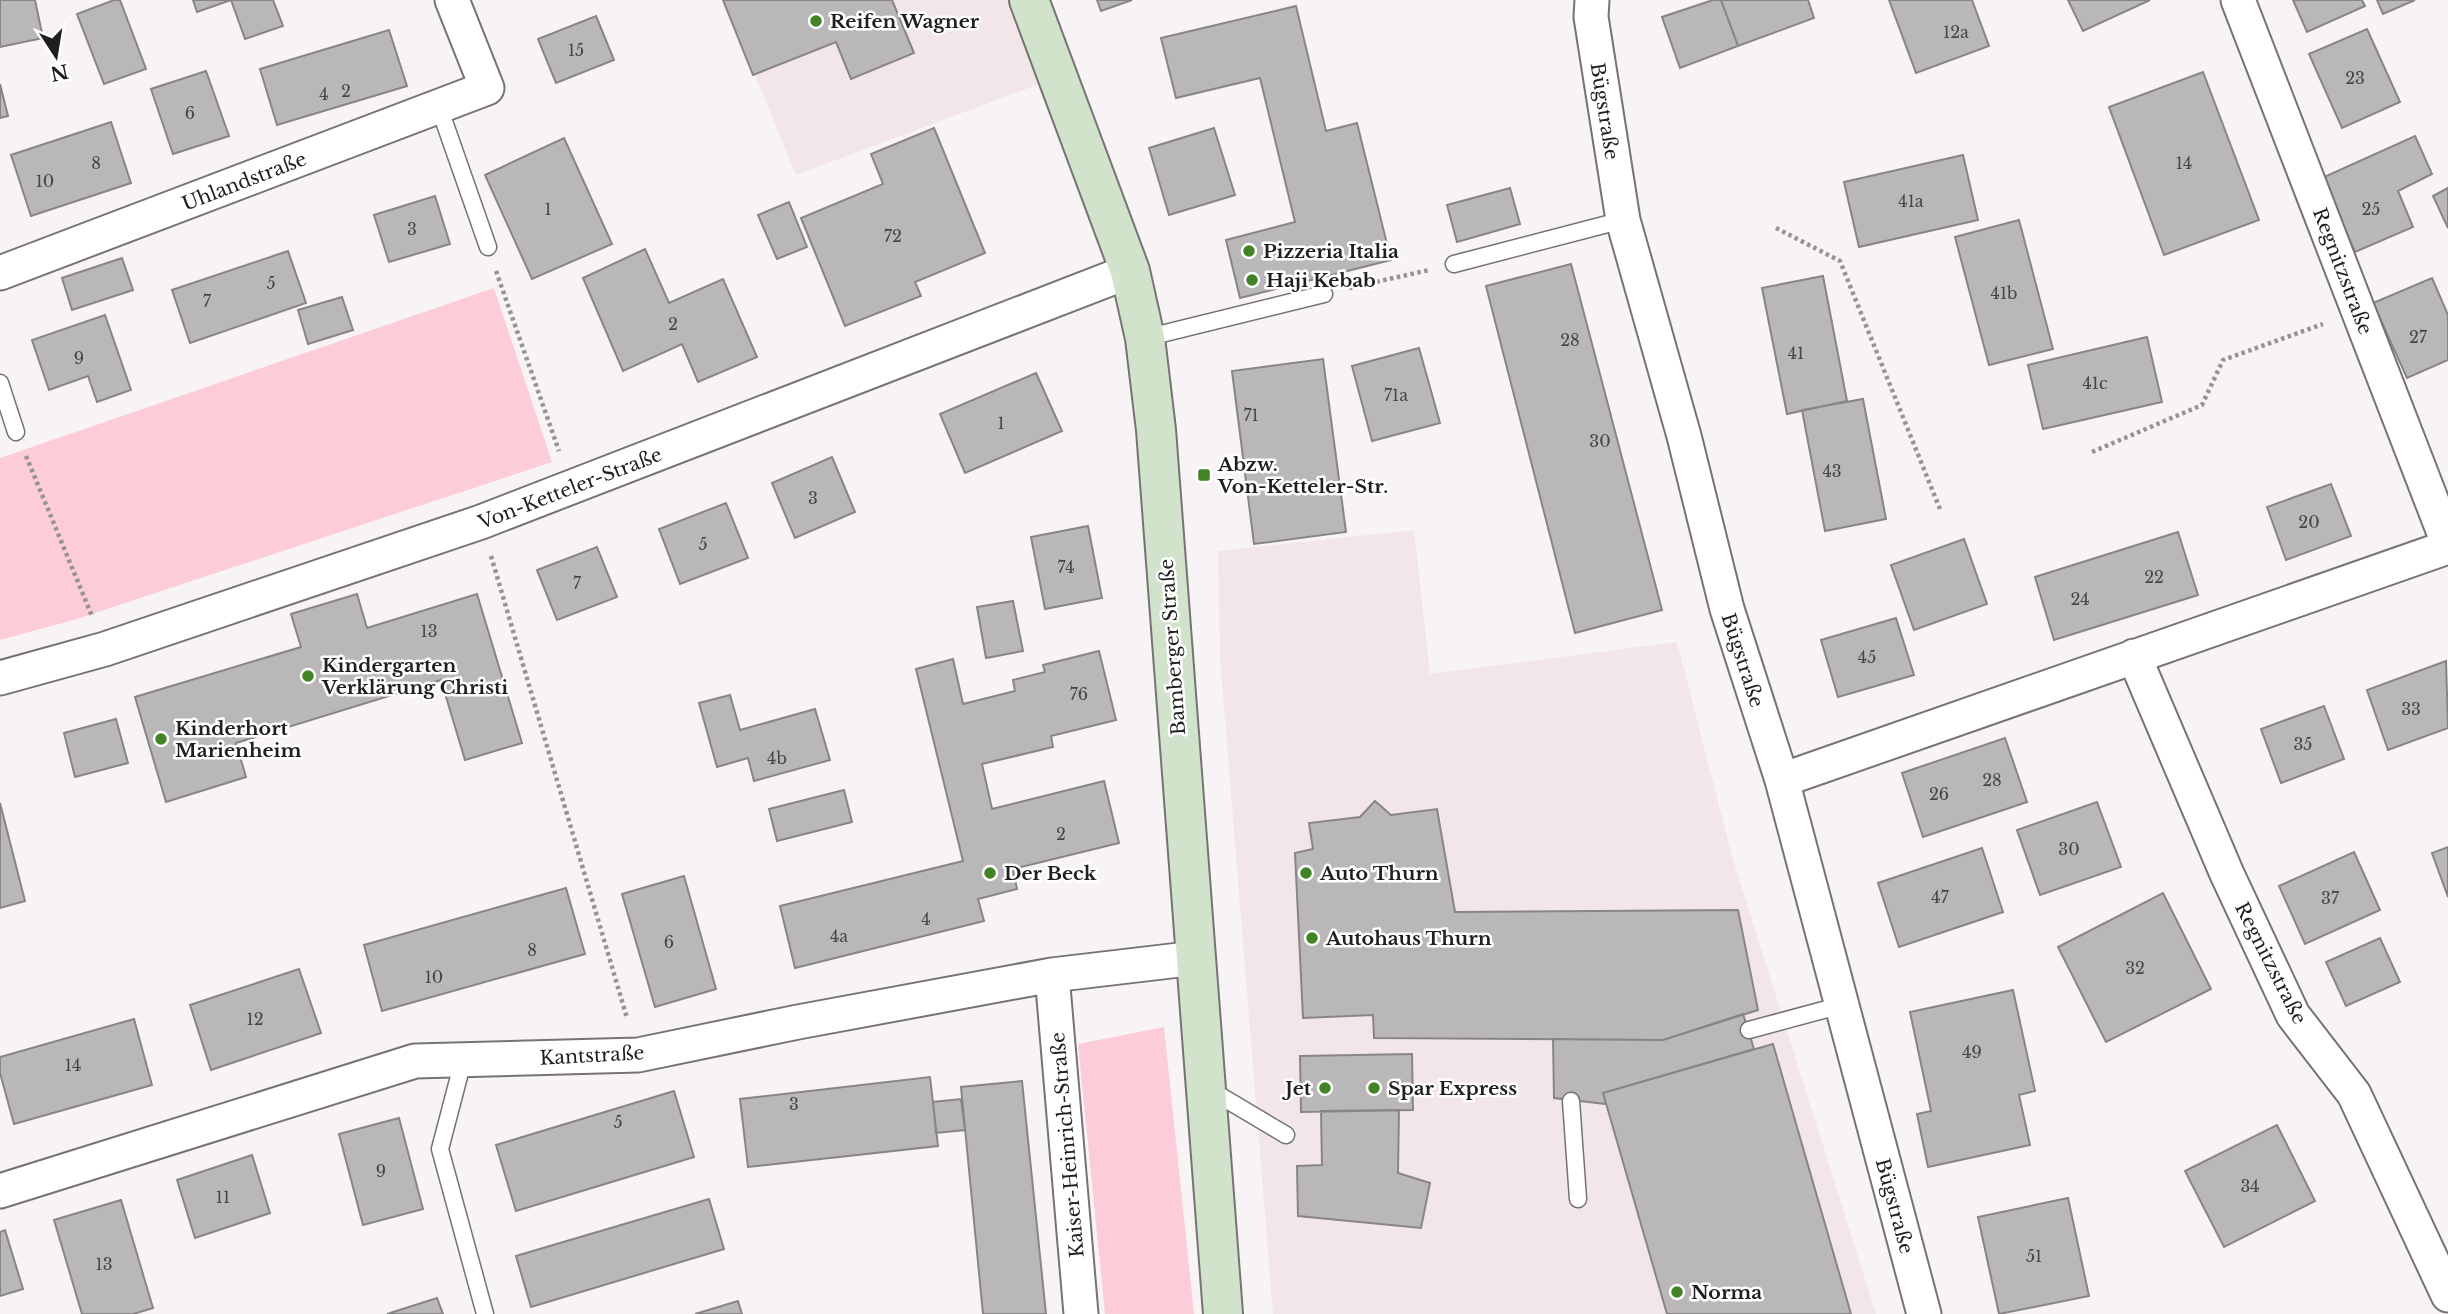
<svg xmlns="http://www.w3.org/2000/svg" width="2448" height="1314" viewBox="0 0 2448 1314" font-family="'Libre Baskerville',serif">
<rect width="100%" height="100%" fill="#f8f4f5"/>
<path fill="#f3e6e9" d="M724,0h305l29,77 -262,98z
M1414,530l16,144 247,-32 55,214 144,458h-603l-53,-656 -2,-107z"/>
<path fill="#fcccd9" d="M494,288l58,174 -475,157 -77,21v-182z
M1164,1027l30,287h-89l-27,-270z"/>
<path fill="#bab7b8" stroke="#888585" stroke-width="2" d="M0,0h35l8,38 -43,9z
M114,0h6l26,69 -42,15 -27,-70z
M193,0h80l10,26 -38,13 -14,-39 -34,12z
M723,0h169l22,53 -63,26 -15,-37 -83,33z
M1097,0h35l-31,11z
M1713,0h8l17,46 -58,22 -18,-51z
M1721,0h87l6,18 -76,28z
M1889,0h83l17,46 -73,27z
M2068,0h82l-67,31z
M2293,0h69l3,6 -58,26z
M2377,0h38l-32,14z
M1296,6l30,125 31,-8 34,137 -151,38 -14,-58 69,-18 -35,-144 -84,20 -15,-60z
M596,16l18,44 -58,23 -18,-44z
M2367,29l33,73 -58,26 -33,-74z
M389,30l18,56 -130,39 -17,-56z
M206,71l23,65 -56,18 -22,-65z
M2203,72l56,148 -95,35 -55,-148z
M0,84l8,32 -8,2z
M111,122l20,61 -100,33 -20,-61z
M934,128l51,125 -70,29 6,14 -76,30 -44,-108 82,-34 -12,-30z
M1214,128l21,67 -66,20 -20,-67z
M2415,136l17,38 -34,17 15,36 -58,25 -33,-74z
M564,138l48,106 -80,35 -47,-104z
M1963,155l15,65 -119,27 -15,-65z
M1510,188l10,36 -63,18 -10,-37z
M2448,188v40l-15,-32z
M435,196l15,48 -61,18 -15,-47z
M789,202l18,45 -30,12 -19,-44z
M2019,220l34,129 -64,16 -34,-128z
M645,249l24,54 54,-24 34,78 -59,25 -16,-38 -59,27 -40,-93z
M288,251l18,52 -116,40 -18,-53z
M122,258l11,32 -61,20 -10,-32z
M1571,264l91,346 -87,23 -89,-347z
M1823,276l24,125 -60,13 -25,-126z
M2432,278l16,37v45l-41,18 -34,-75z
M342,297l11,33 -45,14 -10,-34z
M105,315l26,75 -34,12 -9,-26 -39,14 -17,-50z
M2147,337l15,65 -119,27 -15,-64z
M1419,348l21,75 -68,18 -20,-75z
M1323,359l23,173 -92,12 -22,-173z
M1036,373l26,58 -97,42 -25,-59z
M1863,399l23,120 -61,12 -23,-121z
M832,457l23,55 -60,26 -23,-55z
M2331,484l20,52 -65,24 -19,-53z
M726,503l22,55 -68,26 -21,-55z
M1088,526l14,72 -57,11 -14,-72z
M2178,532l20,63 -144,45 -19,-63z
M1964,539l23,65 -73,26 -23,-65z
M597,547l20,50 -60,23 -20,-50z
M357,594l10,34 110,-34 45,149 -57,17 -24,-80 -205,63 10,34 -80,25 -31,-105 166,-50 -10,-33z
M1013,601l10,50 -37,7 -9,-51z
M1896,618l18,57 -76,22 -17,-57z
M1099,651l17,69 -65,16 2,11 -71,17 10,45 112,-28 15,62 -106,26 4,20 -39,10 6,22 -189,47 -15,-62 183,-45 -47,-192 37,-10 10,45 52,-13 -2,-11 32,-8 -2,-7z
M2446,661l2,67 -60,22 -21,-60z
M730,695l10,35 75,-21 15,51 -76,21 -6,-23 -31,9 -18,-64z
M2324,706l20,53 -63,24 -20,-54z
M116,719l12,44 -53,14 -11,-44z
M2005,738l22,64 -104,35 -21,-64z
M844,790l8,32 -75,19 -8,-32z
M1375,801l16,14 46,-6 18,103 283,-2 20,100 -95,30 -289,-2 -1,-23 -70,3 -8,-165 18,-4 -4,-26 51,-6z
M2097,802l24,65 -81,28 -23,-65z
M0,803l25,98 -25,7z
M2448,847v50l-16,-44z
M1982,848l21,64 -104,35 -21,-64z
M2354,852l26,58 -75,34 -26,-58z
M684,876l32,113 -61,18 -33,-113z
M566,888l19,66 -203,57 -18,-66z
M2163,893l48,96 -105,53 -48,-95z
M2380,938l20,44 -54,24 -20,-44z
M299,969l22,64 -110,37 -21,-65z
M2013,990l22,101 -16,4 11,50 -102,22 -11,-53 14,-3 -21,-99z
M1743,1014l11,35 -151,44 3,11 -52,-6 -1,-59 110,1z
M134,1019l18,66 -138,39 -14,-51v-16z
M1773,1044l78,270h-184l-64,-221z
M1412,1054l1,56 -112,2 -1,-56z
M930,1077l8,69 -190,21 -8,-68z
M1022,1081l24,233h-63l-22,-227z
M674,1091l20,66 -178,54 -20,-66z
M961,1099l4,31 -29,3 -3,-31z
M1399,1110l-1,63 32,10 -9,45 -123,-12 -1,-50 25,-1 -1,-54z
M399,1118l24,91 -60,16 -24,-91z
M2277,1125l38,76 -91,46 -39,-76z
M252,1155l18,58 -75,25 -18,-58z
M2068,1198l21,98 -90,18 -21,-97z
M709,1199l15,50 -193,58 -15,-51z
M121,1200l32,108 -20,6h-51l-28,-94z
M5,1230l18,59 -23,7v-64z
M437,1298l6,16h-56z
M738,1301l4,13h-47z"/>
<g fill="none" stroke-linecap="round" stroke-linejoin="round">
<g stroke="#767374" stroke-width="19">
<path id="service" d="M439,107l49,140
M1454,264l169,-44
M1145,338l179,-44
M0,383l16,49
M1749,1030l93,-25
M463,1061l-23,88 45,165
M1207,1088l79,47
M1571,1101l7,98"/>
</g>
<g stroke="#767374" stroke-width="37">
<path id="minor" d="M1592,0l-1,17 32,203 61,216 43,173 55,171 142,534
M2238,0l210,543
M0,273l487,-185 -35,-88
M2134,656l93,218 66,141 61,79 94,201
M0,678l105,-29 376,-127 649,-251
M1782,780l666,-233
M1052,975l29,339
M0,1191l415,-130 223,-6 160,-33 254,-47 144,-17"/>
</g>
<g stroke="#767374" stroke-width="42">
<path id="secondary" d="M1029,0l101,271 15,67 11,92 67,884"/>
</g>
<path stroke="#959393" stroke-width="4.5" stroke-dasharray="3.5 3.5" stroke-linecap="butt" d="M1776,228l64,33 100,248
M496,271l63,180
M1349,288l80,-18
M2092,452l110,-47 21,-45 100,-36
M26,456l66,160
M491,556l136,462"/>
<use href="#service" stroke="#fff" stroke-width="16"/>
<use href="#minor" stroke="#fff" stroke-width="33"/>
<use href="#secondary" stroke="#d2e3cc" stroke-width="38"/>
</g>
<g fill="#418325" stroke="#fff" stroke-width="2.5">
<circle cx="816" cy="21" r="7"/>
<circle cx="1249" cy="251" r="7"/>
<circle cx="1252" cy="280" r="7"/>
<rect x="1197" y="468" width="14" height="14" rx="3.5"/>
<circle cx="308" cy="676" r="7"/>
<circle cx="161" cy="739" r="7"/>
<circle cx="990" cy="873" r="7"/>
<circle cx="1306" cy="873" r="7"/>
<circle cx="1312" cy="938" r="7"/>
<circle cx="1325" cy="1088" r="7"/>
<circle cx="1374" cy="1088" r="7"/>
<circle cx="1677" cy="1292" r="7"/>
</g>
<g text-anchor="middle" stroke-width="5" stroke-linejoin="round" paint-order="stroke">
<g font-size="16" fill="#464545">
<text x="1956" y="38">12a</text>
<text x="576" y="56">15</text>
<text x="2355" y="84">23</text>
<text x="346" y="97">2</text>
<text x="324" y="100">4</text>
<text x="190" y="119">6</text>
<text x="96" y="169">8</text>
<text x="2184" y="169">14</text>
<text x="45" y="187">10</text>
<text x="1911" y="207">41a</text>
<text x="548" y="215">1</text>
<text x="2371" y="215">25</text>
<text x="412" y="235">3</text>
<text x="893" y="242">72</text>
<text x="271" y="289">5</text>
<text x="2004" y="299">41b</text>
<text x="207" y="307">7</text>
<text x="673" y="330">2</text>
<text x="2418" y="343">27</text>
<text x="1570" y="346">28</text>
<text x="1796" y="359">41</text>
<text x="79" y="364">9</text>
<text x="2095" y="389">41c</text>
<text x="1396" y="401">71a</text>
<text x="1251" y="421">71</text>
<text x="1001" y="429">1</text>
<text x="1600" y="447">30</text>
<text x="1832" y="477">43</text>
<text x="813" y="504">3</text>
<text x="2309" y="528">20</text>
<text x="703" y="550">5</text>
<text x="1066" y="573">74</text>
<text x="2154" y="583">22</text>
<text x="577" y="589">7</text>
<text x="2080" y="605">24</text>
<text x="429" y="637">13</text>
<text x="1867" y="663">45</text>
<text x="1079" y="700">76</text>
<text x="2411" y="715">33</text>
<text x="2303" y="750">35</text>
<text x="777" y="764">4b</text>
<text x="1992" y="786">28</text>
<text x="1939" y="800">26</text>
<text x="1061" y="840">2</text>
<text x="2069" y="855">30</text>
<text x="1940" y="903">47</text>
<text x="2330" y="904">37</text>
<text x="926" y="925">4</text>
<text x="839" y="942">4a</text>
<text x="669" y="948">6</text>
<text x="532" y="956">8</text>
<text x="2135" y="974">32</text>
<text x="434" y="983">10</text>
<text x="255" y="1025">12</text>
<text x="1972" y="1058">49</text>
<text x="73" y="1071">14</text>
<text x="794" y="1110">3</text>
<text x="618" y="1128">5</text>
<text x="381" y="1177">9</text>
<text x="2250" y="1192">34</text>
<text x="223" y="1203">11</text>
<text x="2034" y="1262">51</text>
<text x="104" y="1270">13</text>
</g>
<g font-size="19" font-weight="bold" fill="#201f1f" stroke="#fff" text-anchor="start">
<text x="830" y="28">Reifen Wagner</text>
<text x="1263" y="258">Pizzeria Italia</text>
<text x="1266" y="287">Haji Kebab</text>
<text x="1218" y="471">Abzw.<tspan x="1218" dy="22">Von-Ketteler-Str.</tspan></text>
<text x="322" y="672">Kindergarten<tspan x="322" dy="22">Verklärung Christi</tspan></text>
<text x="175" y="735">Kinderhort<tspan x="175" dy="22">Marienheim</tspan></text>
<text x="1004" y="880">Der Beck</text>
<text x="1320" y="880">Auto Thurn</text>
<text x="1326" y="945">Autohaus Thurn</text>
<text x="1311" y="1095" text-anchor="end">Jet</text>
<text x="1388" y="1095">Spar Express</text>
<text x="1691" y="1299">Norma</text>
</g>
<g font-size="19" fill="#201f1f" stroke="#fff">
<text transform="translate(1605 111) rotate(81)" y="7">Bügstraße</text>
<text transform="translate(244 181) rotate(-21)" y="7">Uhlandstraße</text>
<text transform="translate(2343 271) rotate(69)" y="7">Regnitzstraße</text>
<text transform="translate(570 488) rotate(-21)" y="7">Von-Ketteler-Straße</text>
<text transform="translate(1172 647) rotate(-94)" y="7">Bamberger Straße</text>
<text transform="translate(1743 660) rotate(72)" y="7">Bügstraße</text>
<text transform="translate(2271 963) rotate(63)" y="7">Regnitzstraße</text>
<text transform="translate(592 1055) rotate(-3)" y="7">Kantstraße</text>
<text transform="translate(1067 1145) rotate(-95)" y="7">Kaiser-Heinrich-Straße</text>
<text transform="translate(1895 1206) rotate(75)" y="7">Bügstraße</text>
</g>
</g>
<g transform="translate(56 56) rotate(168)" stroke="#ffffff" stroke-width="5" paint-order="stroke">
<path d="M0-5L12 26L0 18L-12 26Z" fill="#201f1f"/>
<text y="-10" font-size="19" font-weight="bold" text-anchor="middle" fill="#201f1f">N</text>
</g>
</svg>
